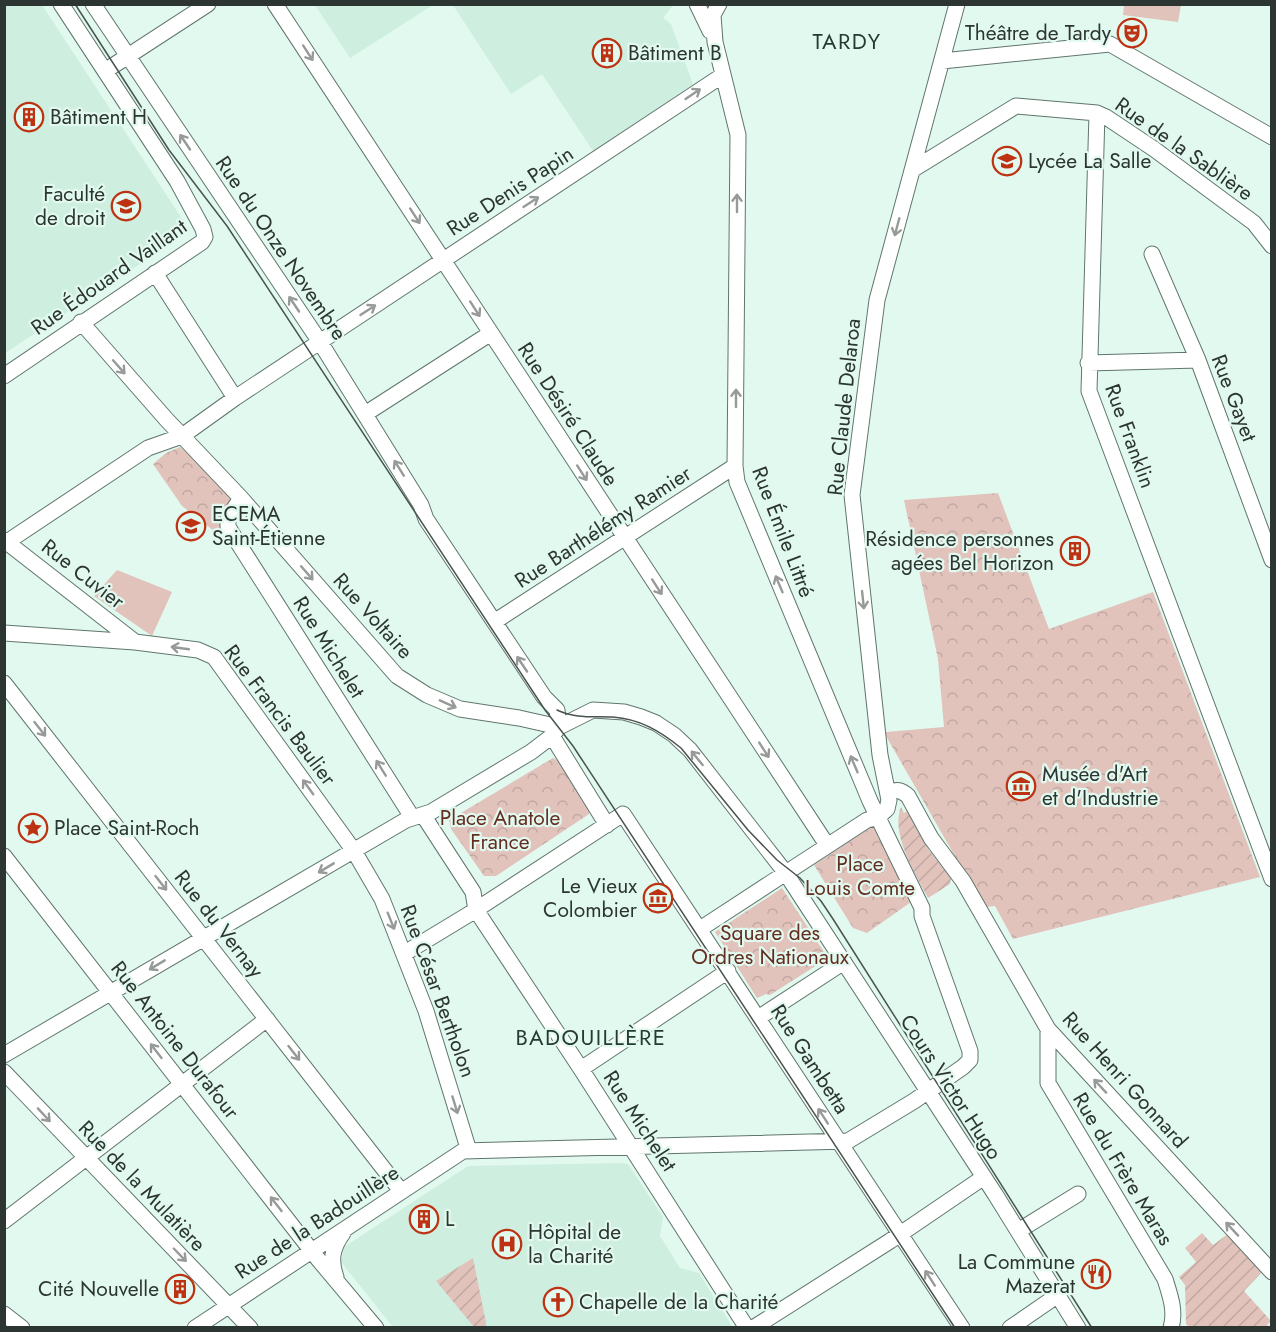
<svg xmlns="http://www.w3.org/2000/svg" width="1276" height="1332" viewBox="0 0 1276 1332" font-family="Jost,sans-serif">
<defs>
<pattern id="park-crowns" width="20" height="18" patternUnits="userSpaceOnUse" patternTransform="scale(1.5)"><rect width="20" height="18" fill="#e1c3bc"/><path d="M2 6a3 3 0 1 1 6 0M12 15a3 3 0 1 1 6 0" fill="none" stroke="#c1a8a2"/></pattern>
<pattern id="garden-furrows" width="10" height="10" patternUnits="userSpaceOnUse" patternTransform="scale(1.5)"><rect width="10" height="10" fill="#e1c3bc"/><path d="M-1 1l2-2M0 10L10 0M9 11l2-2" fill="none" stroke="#c1a8a2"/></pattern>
</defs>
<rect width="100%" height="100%" fill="#e1f9ee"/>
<path fill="#ceeedf" d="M5,4l37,1 148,226 -185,122z
M315,5h118l-83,53z
M453,5h220l-10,13 8,6 22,60 -100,67 -51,-77 -31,20z
M620,1163l8,1 35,53 -3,19 20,32 19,5 34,55 -340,-1 -52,-65 3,-15 124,-81z"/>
<path fill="#e1c3bc" d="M1124,5h57l-3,17 -55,-7z
M117,570l55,22 -20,44 -58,-40z"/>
<path fill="url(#park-crowns)" d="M180,447l26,22 26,32 -9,26 -9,4 -32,-25 -29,-42 13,-11z
M998,493l51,136 104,-37 107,285 -247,62 -18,-33 -9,1 -3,-2 -97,-169v-4l58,-5 -6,-68 -34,-159z
M553,758l7,3 30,50 -1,3 -93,62h-12l-33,-47 -2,-9z
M871,827h2l38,75 -44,31 -14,-5 -39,-63z
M782,888l46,70 -58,37 -4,-1 -9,4 -42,-66z"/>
<path fill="url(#garden-furrows)" d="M901,807l3,6 5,-3 19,39 23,29 -1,6 -22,14c-12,-23 -38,-64 -27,-91z
M1202,1233l11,12 15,-11 35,37 -19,20 27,30 -4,4 2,2h-80l-3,-3 -1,-39 -6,-8 17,-15 -11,-14z
M473,1258l13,65v4h-12l-38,-46z"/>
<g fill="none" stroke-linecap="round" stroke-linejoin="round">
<g stroke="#60766c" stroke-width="17">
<path id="minor" d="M93,4l227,338 101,163 5,14 118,178 13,13 2,17
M275,4l552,841
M697,4l13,27
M942,61l168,-17 162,93
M105,71l103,-67
M1097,113l-8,278 183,488
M912,170l104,-64 81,7 9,4 48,32 100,74 18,23
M1152,254l46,106 74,200
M155,273l80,125
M81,322l85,97 75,79 156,178 30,19 33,14 59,9 40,9
M1088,363l110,-3
M4,376l198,-134 3,-5 -2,-8 -26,-48 -116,-177
M365,414l126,-81
M241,498l-13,20v9l184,290
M4,540l131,102
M7,542l141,-94 34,-12 53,-38 488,-323
M494,622l241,-156
M4,633l131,9 63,8 16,7 140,194 28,48 44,112 43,140
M4,683l397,508
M552,736l55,89
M888,793c9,-4 13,-3 20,3l23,42 32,43 85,148 224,243
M423,815l50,77 3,18 105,159 166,259
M877,818l10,-9 2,-9 -9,-45 -28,-260 25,-195 80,-296
M4,856l314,403 58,69
M700,929l167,-109 10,-2
M405,953l66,-40 152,-99 339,514
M758,1018l86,-56
M1048,1029v54l117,196c5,16 11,32 6,49
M4,1055l402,-235 25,-8 100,-60 21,-16 7,-9 34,-17 31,2 17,5 15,6 18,12 16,15 95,122 210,322 83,134
M581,1069l147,-98
M4,1072l246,256
M4,1221l263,-202
M1018,1231l60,-37
M336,1277c-6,-17 -4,-29 7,-44
M4,1314l18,14
M195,1328l268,-177 385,-10 66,-40 49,-34 7,-7v-9l-48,-135v-8l-52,-107 -133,-319 -2,-16 3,-331 -23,-93 -2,-27 6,-11
M753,1328l137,-87 94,-64
M1010,1328l48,-33"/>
</g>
<use href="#minor" stroke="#fff" stroke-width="15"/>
<path stroke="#49544f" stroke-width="1.5" d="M75,4l94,146 58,76 318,484 28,36 382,582
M557,710c19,9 36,6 56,7 27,2 47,14 68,31l67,82 29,30 23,18 21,23 12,18 259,409"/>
</g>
<defs><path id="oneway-shaft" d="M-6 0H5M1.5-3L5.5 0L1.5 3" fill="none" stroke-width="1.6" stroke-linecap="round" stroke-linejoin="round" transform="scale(1.5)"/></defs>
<g stroke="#969a98">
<use href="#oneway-shaft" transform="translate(308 53) rotate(57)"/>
<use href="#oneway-shaft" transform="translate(693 94) rotate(-34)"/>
<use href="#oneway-shaft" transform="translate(185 142) rotate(-124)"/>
<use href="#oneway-shaft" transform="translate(531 202) rotate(-33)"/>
<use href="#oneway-shaft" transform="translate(737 203) rotate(-90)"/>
<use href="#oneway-shaft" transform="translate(415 216) rotate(57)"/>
<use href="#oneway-shaft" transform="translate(897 227) rotate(105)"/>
<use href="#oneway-shaft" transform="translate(294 304) rotate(-124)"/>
<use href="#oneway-shaft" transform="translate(475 309) rotate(57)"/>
<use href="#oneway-shaft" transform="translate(368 310) rotate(-33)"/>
<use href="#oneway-shaft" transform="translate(119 367) rotate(49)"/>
<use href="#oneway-shaft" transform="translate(736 398) rotate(-90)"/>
<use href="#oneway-shaft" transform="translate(399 468) rotate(-122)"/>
<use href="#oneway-shaft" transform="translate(582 473) rotate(57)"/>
<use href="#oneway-shaft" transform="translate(307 573) rotate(49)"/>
<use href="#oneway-shaft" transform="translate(779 584) rotate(-113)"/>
<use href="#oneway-shaft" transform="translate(657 587) rotate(57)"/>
<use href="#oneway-shaft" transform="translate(863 600) rotate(84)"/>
<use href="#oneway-shaft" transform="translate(180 648) rotate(-172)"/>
<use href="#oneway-shaft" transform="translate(522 664) rotate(-124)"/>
<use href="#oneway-shaft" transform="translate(448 704) rotate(24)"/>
<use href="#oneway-shaft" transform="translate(40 729) rotate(52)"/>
<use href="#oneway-shaft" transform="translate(764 750) rotate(57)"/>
<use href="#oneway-shaft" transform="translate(697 758) rotate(-129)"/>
<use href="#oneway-shaft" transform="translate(854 764) rotate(-113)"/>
<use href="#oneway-shaft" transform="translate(381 768) rotate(-122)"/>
<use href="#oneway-shaft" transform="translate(308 787) rotate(-126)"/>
<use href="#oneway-shaft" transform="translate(326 868) rotate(149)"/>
<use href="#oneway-shaft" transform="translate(161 883) rotate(52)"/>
<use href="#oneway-shaft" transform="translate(391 921) rotate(68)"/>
<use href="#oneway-shaft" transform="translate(157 965) rotate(149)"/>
<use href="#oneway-shaft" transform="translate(156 1051) rotate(-128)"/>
<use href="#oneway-shaft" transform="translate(294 1053) rotate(52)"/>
<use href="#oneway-shaft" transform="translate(1100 1086) rotate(-133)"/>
<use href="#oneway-shaft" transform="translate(455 1105) rotate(73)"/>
<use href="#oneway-shaft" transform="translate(44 1115) rotate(47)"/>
<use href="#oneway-shaft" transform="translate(823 1116) rotate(-123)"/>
<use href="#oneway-shaft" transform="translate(276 1204) rotate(-128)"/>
<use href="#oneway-shaft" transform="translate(1232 1229) rotate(-133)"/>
<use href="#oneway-shaft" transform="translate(180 1255) rotate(46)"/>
<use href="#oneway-shaft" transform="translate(930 1278) rotate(-123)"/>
</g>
<defs>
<g id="theatre-ring" transform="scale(1.5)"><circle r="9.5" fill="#e1f9ee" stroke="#bd3212" stroke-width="1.5"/><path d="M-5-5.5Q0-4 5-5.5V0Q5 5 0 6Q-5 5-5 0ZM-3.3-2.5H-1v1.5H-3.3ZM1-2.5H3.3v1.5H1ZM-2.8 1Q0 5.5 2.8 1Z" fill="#bd3212"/></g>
<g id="building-ring" transform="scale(1.5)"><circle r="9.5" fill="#e1f9ee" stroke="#bd3212" stroke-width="1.5"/><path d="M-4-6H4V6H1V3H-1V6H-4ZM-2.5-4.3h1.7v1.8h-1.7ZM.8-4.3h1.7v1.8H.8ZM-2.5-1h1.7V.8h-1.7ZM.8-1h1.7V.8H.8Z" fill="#bd3212"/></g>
<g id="university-ring" transform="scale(1.5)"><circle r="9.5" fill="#e1f9ee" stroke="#bd3212" stroke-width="1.5"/><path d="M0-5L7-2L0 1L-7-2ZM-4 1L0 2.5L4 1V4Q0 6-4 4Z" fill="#bd3212"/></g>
<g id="museum-ring" transform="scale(1.5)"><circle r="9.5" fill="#e1f9ee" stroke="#bd3212" stroke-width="1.5"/><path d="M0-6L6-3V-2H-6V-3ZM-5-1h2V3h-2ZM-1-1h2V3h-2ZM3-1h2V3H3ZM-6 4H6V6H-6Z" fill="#bd3212"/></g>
<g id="sight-ring" transform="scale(1.5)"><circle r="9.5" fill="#e1f9ee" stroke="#bd3212" stroke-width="1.5"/><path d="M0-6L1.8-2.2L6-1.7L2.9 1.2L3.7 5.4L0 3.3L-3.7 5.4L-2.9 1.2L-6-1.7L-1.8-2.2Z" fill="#bd3212"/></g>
<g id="hospital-ring" transform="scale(1.5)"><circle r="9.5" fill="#e1f9ee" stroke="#bd3212" stroke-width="1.5"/><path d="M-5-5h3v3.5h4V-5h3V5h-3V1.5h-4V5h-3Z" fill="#bd3212"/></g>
<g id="restaurant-ring" transform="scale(1.5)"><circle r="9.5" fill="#e1f9ee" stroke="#bd3212" stroke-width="1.5"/><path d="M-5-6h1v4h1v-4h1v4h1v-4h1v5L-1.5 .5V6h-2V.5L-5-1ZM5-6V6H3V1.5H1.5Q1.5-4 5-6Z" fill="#bd3212"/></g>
<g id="church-ring" transform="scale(1.5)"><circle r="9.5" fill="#e1f9ee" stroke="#bd3212" stroke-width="1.5"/><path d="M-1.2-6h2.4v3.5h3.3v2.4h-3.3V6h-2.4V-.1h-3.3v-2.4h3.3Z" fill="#bd3212"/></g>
</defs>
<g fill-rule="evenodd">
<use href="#theatre-ring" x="1132" y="33"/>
<use href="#building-ring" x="607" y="53"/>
<use href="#building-ring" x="29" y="117"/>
<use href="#university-ring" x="1007" y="161"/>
<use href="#university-ring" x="126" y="206"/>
<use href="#university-ring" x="191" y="526"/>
<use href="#building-ring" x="1075" y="551"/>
<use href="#museum-ring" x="1021" y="786"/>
<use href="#sight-ring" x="33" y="828"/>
<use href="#museum-ring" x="658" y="898"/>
<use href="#building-ring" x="424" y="1219"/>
<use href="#hospital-ring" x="507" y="1244"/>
<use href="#restaurant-ring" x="1096" y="1274"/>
<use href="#building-ring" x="180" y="1289"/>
<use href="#church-ring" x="558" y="1302"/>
</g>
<g text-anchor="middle" stroke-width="4.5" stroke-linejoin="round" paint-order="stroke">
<g font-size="21" fill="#2c3531" stroke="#e1f9ee" text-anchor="start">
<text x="1111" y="40" text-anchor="end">Théâtre de Tardy</text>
<text x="628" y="60">Bâtiment B</text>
<text x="50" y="124">Bâtiment H</text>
<text x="1028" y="168">Lycée La Salle</text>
<text x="105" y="201" text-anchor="end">Faculté<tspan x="105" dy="24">de droit</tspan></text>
<text x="212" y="521">ECEMA<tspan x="212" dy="24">Saint-Étienne</tspan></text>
<text x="1054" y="546" text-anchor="end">Résidence personnes<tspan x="1054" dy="24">agées Bel Horizon</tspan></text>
<text x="1042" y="781">Musée d'Art<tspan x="1042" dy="24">et d'Industrie</tspan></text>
<text x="54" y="835">Place Saint-Roch</text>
<text x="637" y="893" text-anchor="end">Le Vieux<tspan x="637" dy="24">Colombier</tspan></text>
<text x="445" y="1226">L</text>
<text x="528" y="1239">Hôpital de<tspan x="528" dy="24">la Charité</tspan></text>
<text x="1075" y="1269" text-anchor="end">La Commune<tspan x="1075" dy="24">Mazerat</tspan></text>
<text x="159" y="1296" text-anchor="end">Cité Nouvelle</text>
<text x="579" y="1309">Chapelle de la Charité</text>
</g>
<g font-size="21" fill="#2c3531" stroke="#e1f9ee">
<text transform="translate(1184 149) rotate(35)" y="7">Rue de la Sablière</text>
<text transform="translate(510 191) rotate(-33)" y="7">Rue Denis Papin</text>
<text transform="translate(281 248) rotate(56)" y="7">Rue du Onze Novembre</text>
<text transform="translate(109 277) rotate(-35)" y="7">Rue Édouard Vaillant</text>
<text transform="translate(1234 398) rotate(69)" y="7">Rue Gayet</text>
<text transform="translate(844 407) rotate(-84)" y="7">Rue Claude Delaroa</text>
<text transform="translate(568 414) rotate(57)" y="7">Rue Désiré Claude</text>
<text transform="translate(1130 436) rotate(70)" y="7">Rue Franklin</text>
<text transform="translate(603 527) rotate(-33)" y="7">Rue Barthélémy Ramier</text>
<text transform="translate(783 532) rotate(69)" y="7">Rue Émile Littré</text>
<text transform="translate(83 574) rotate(38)" y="7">Rue Cuvier</text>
<text transform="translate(373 616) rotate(48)" y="7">Rue Voltaire</text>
<text transform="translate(329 647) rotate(58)" y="7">Rue Michelet</text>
<text transform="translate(280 715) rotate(53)" y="7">Rue Francis Baulier</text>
<text transform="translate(219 924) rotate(52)" y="7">Rue du Vernay</text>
<text transform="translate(438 991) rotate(70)" y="7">Rue César Bertholon</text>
<text transform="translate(175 1040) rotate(52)" y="7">Rue Antoine Durafour</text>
<text transform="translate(810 1059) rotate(57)" y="7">Rue Gambetta</text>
<text transform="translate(1125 1080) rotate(48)" y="7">Rue Henri Gonnard</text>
<text transform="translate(951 1087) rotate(57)" y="7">Cours Victor Hugo</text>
<text transform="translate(640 1121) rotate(57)" y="7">Rue Michelet</text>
<text transform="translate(1123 1169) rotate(59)" y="7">Rue du Frère Maras</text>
<text transform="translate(142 1186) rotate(46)" y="7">Rue de la Mulatière</text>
<text transform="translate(317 1222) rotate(-33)" y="7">Rue de la Badouillère</text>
</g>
<g font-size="21" fill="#652d21" stroke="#e1f9ee">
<text x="500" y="825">Place Anatole<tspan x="500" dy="24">France</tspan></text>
<text x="860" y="871">Place<tspan x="860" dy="24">Louis Comte</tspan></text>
<text x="770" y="940">Square des<tspan x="770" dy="24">Ordres Nationaux</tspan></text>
</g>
<g font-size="22" letter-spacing="1.5" fill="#263a31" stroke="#e1f9ee">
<text x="847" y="49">TARDY</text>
<text x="591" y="1045">BADOUILLÈRE</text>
</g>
</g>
<rect width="1276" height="1332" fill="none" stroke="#2c3531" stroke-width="12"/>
</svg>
